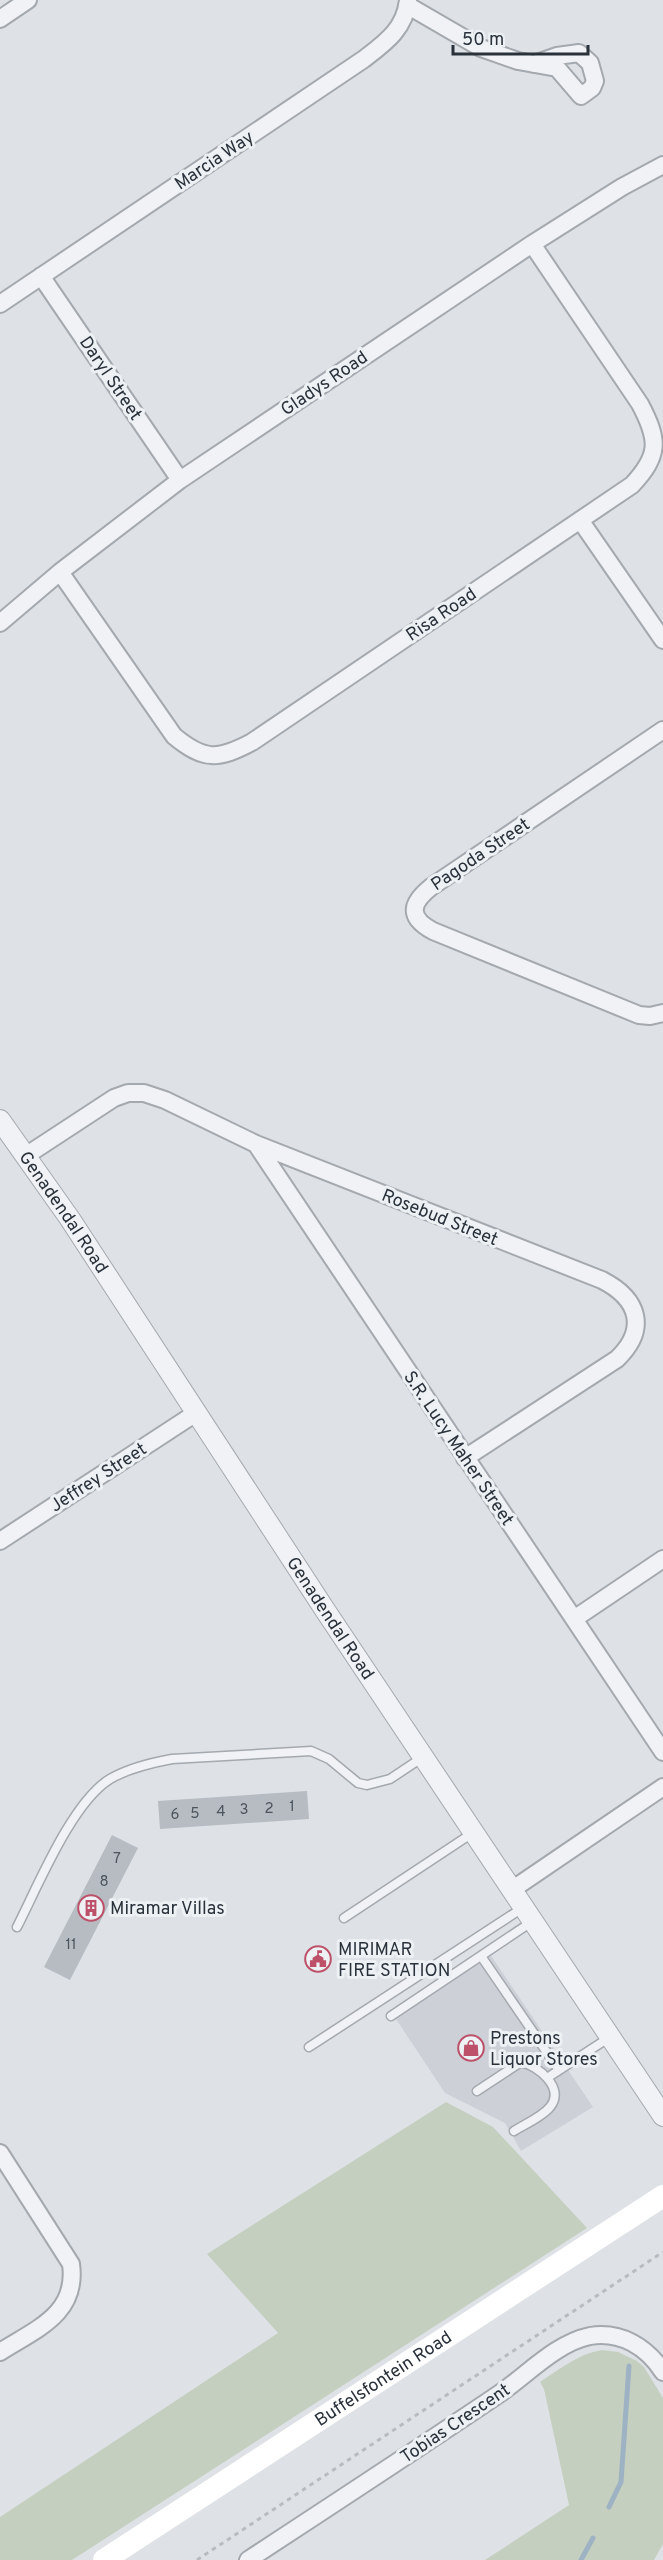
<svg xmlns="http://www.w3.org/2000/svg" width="663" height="2560" viewBox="0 0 663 2560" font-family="Overpass,sans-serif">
<rect width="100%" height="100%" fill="#dee2e6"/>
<path fill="#cdd1d7" d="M490,1954l103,153 -72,44 -16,-28 -60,-30 -51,-77z"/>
<path fill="#c5cfc0" d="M446,2102l47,25 94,101 -515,332h-72v-43l278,-184 -71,-79z
M602,2350l16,2 19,9 7,6 19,31v146l-9,16h-169l84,-55 -25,-116 -4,-7c20,-13 38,-28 62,-32z"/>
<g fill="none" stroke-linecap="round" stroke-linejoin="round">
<path stroke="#9db2c2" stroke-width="5" d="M609,2507l12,-25 8,-116
M581,2560l12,-22"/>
</g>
<path fill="#b6bcc2" d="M307,1791l2,28 -149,10 -2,-28z
M112,1835l26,13 -68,132 -26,-13z"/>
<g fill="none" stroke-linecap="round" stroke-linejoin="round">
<g stroke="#a4a9af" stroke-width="11">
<path id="service" d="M344,1918l130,-86
M17,1927c21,-41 55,-125 93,-148 19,-11 40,-16 62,-20l139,-8 18,8 29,24 9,2 23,-6 33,-22
M481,1956l78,114
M391,2016l142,-95
M309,2047l215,-140
M547,2078l63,-41
M477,2091l44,-29c16,3 45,26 29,45 -8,10 -25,17 -36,24"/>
</g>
<g stroke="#a4a9af" stroke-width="20">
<path id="minor" d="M407,5l74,43 37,13 39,7 24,28 11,-8 3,-7 -5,-18 -11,-10 -22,3 -23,8
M0,19l28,-19
M41,276l139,204
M0,304l364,-245c21,-16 41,-30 44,-59
M580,520l83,120
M60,572l114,164c30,25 44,24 78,6l380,-257c28,-30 27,-45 8,-81l-108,-160
M0,623l60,-51 120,-92 352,-236 90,-57 41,-22
M663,730l-232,157c-20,16 -24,30 2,44l206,84 11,1 13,-3
M256,1144l407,608
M27,1155l87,-57 14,-5h16l21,7 91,44 346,136c37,19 46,49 15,79l-152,99
M0,1541l196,-128
M574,1619l89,-60
M513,1889l150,-102
M0,2153l71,111c7,50 -35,65 -71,88
M248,2560c84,-55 168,-110 251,-166 28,-19 57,-51 91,-58 31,-5 57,11 73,36"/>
</g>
<g stroke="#a4a9af" stroke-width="22">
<g id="tertiary">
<path id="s1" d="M0,1120l70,99 255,391 338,506"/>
</g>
</g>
<path stroke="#b8bcc1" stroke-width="3" stroke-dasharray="4.5 4.5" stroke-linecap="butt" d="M197,2560l466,-308"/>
<use href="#service" stroke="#f0f2f5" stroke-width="8"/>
<use href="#minor" stroke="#f0f2f5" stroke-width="16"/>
<use href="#tertiary" stroke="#f0f2f5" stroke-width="20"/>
<path stroke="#fff" stroke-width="22" id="s2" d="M104,2560l559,-364"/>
</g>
<defs>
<g id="building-ring" transform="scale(1.35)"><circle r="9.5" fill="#edf1f4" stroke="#bd516a" stroke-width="1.5"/><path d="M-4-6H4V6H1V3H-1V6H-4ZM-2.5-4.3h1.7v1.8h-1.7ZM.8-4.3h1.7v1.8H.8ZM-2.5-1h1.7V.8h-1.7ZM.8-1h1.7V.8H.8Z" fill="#bd516a"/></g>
<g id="civic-ring" transform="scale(1.35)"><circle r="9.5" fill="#edf1f4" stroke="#bd516a" stroke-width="1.5"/><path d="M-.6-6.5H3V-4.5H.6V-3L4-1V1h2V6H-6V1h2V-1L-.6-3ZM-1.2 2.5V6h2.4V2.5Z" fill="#bd516a"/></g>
<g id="shop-ring" transform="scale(1.35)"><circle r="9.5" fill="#edf1f4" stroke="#bd516a" stroke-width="1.5"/><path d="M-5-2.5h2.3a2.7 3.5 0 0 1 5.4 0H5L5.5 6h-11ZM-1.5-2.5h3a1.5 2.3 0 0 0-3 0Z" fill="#bd516a"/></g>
</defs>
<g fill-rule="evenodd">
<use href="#building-ring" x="91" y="1908"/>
<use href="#civic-ring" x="318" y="1959"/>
<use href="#shop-ring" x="471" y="2048"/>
</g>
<g text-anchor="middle" stroke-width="6" stroke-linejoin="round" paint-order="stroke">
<g font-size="15" fill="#4c545d">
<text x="292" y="1811">1</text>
<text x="269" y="1813">2</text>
<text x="244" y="1814">3</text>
<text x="221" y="1816">4</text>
<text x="195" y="1818">5</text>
<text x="175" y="1819">6</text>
<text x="117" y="1863">7</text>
<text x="104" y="1886">8</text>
<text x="71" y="1949">11</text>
</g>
<g font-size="18" fill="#29313b" stroke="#edf1f4">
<text transform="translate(214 160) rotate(-34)" y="6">Marcia Way</text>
<text transform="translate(111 378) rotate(56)" y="6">Daryl Street</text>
<text transform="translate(324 383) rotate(-34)" y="6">Gladys Road</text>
<text transform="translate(441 614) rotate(-34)" y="6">Risa Road</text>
<text transform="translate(480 854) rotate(-34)" y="6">Pagoda Street</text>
<text dy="6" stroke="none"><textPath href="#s1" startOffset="112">Genadendal Road</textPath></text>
<text transform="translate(440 1217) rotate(22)" y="6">Rosebud Street</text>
<text transform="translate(459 1448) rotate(56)" y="6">S.R. Lucy Maher Street</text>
<text transform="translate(98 1477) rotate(-33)" y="6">Jeffrey Street</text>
<text dy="6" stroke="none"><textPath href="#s1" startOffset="598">Genadendal Road</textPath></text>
<text dy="6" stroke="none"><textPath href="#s2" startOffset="333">Buffelsfontein Road</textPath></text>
<text transform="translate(455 2423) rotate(-34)" y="6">Tobias Crescent</text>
</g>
<g font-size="18" fill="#29313b" stroke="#edf1f4" text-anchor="start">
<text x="110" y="1914">Miramar Villas</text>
<text x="338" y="1955">MIRIMAR<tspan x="338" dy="21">FIRE STATION</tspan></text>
<text x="490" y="2044">Prestons<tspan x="490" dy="21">Liquor Stores</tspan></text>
</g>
</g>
<path d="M453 45v9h135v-9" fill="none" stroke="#29313b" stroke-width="3"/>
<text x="462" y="45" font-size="18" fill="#29313b" stroke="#edf1f4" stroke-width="4.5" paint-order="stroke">50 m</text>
</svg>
